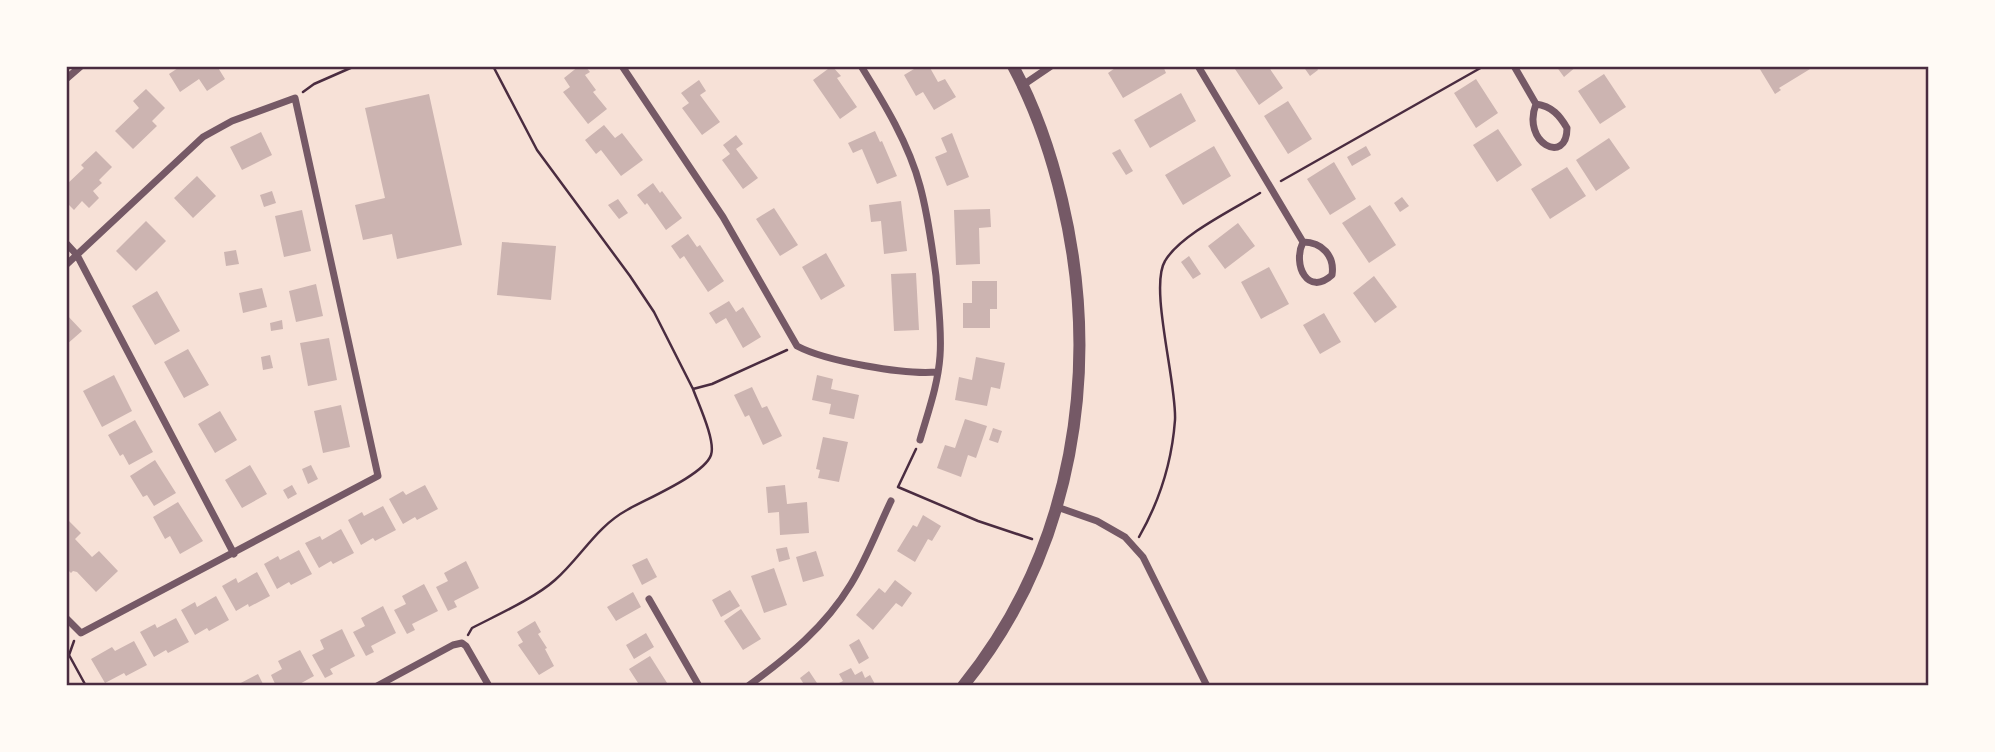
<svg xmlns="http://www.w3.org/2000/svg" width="1995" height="752" viewBox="0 0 1995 752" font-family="Jost,sans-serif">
<rect width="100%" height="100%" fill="#f7e1d7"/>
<path fill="#ccb4b1" d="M181,66h36l8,13 -18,12 -8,-12 -19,13 -11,-18z
M579,66h6l5,6 -5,3 11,15 -3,2 14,17 -19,15 -25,-32 7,-5 -6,-9z
M832,66l9,10 -4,2 20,29 -17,12 -27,-39z
M919,66h10l9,16 7,-3 11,18 -22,13 -11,-18 -7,4 -12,-21z
M1118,66h45l3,7 -43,25 -15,-25z
M1233,66h35l15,22 -24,17z
M1303,66h13l2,4 -8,6z
M1556,66h21l-13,11z
M1758,66h57l-36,22 2,2 -6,4z
M1604,74l22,33 -26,17 -22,-33z
M1476,79l22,34 -22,15 -22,-35z
M699,80l7,11 -6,4 20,27 -18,13 -20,-27 7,-5 -8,-10z
M146,89l19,19 -13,13 5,5 -24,23 -18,-18 24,-23 -6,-7z
M1181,93l15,28 -46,27 -16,-28z
M429,94l33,151 -65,14 -5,-25 -29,6 -8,-35 30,-7 -20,-90z
M1288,101l24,38 -24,15 -24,-38z
M604,125l11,13 7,-5 21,27 -22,16 -20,-26 -5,4 -11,-14z
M1498,129l24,36 -25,17 -24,-37z
M875,131l5,11 2,-1 15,35 -20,8 -15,-35 -9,4 -5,-10z
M261,132l11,23 -30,15 -12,-23z
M952,133l17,44 -22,9 -12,-29 12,-5 -6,-14z
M736,135l7,9 -7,5 22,29 -15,11 -21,-29 8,-6 -7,-9z
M1609,138l21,30 -34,23 -20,-31z
M1214,146l17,30 -48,29 -18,-30z
M1366,146l5,9 -19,11 -5,-9z
M1120,149l13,22 -7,4 -14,-22z
M96,151l16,16 -13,13 3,3 -9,8 6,7 -10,10 -7,-7 -8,9 -8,-8v-17l18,-17 -3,-3z
M1334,162l22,37 -26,16 -23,-36z
M1567,167l19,29 -36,23 -19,-30z
M197,176l19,20 -23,22 -19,-20z
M653,183l7,10 2,-2 20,27 -16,12 -19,-27 -2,2 -8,-10z
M272,191l4,12 -12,4 -4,-12z
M1402,197l7,9 -9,6 -6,-9z
M618,199l10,14 -9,6 -11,-14z
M901,201l6,50 -23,3 -3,-33 -10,1 -2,-17z
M1370,205l26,40 -27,18 -27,-40z
M774,208l24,37 -18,11 -24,-37z
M990,209l1,18 -12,1 1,36 -24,1 -2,-55z
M302,210l9,41 -27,6 -9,-41z
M146,221l20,20 -30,30 -20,-20z
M1238,223l17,23 -30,23 -17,-23z
M688,234l9,13 3,-2 24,36 -16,11 -24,-36 -4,3 -9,-13z
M502,242l54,4 -5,54 -54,-5z
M236,250l3,14 -13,2 -2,-14z
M826,253l19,33 -24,14 -19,-33z
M1189,256l12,18 -8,5 -12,-17z
M1269,267l20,37 -28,15 -20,-37z
M916,273l3,57 -25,1 -3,-57z
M1374,276l23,31 -22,16 -22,-30z
M972,281h25v28h-7v19h-27v-25h9z
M316,284l7,32 -27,6 -7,-31z
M262,288l5,19 -24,6 -4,-20z
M157,291l23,40 -25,14 -23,-39z
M729,301l7,11 7,-5 18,30 -18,11 -17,-30 -10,6 -7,-11z
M1324,313l17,29 -21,12 -17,-29z
M66,314l16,17 -16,14z
M282,320l1,9 -12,2 -1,-8z
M329,338l8,42 -29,6 -8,-43z
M188,349l21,36 -25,13 -20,-36z
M270,355l3,13 -10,2 -2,-13z
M976,357l29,6 -5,26 -9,-2 -4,19 -32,-6 4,-23 13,3z
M114,375l18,36 -30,16 -19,-36z
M817,375l16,4 -2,10 28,6 -5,24 -25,-5 2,-10 -19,-4z
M752,387l10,21 5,-2 15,30 -19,9 -14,-30 -4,2 -11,-22z
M341,405l9,42 -27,6 -9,-42z
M220,411l17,29 -22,13 -17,-29z
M965,419l22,7 -11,32 -8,-3 -7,22 -24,-9 8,-23 10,3z
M135,420l18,32 -24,13 -6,-11 -3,2 -12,-21z
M993,428l9,3 -4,12 -9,-3z
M823,437l25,5 -9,40 -21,-4 2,-8 -4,-1z
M155,460l21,33 -22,13 -7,-11 -4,2 -13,-21z
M250,465l17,29 -25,14 -17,-28z
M311,465l7,14 -10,5 -6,-15z
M292,485l5,9 -9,5 -5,-9z
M425,485l13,24 -21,11 -2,-3 -12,7 -14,-25 14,-8 3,4z
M785,485l2,19 20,-2 2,31 -29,2 -1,-23 -11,1 -2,-26z
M178,502l25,39 -23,13 -10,-18 -5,3 -12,-22z
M383,506l13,24 -21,11 -2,-3 -12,7 -13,-25 14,-8 2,4z
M923,515l18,11 -9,15 -4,-2 -13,23 -18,-11 16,-26 4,2z
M66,518l15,15 -6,6 17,18 7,-6 19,20 -22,21 -19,-20 -4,-1 -2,2 -5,-5z
M341,529l13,24 -21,11 -2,-3 -12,7 -14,-25 15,-7 2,4z
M787,547l3,12 -11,3 -3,-13z
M299,550l13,24 -21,11 -2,-3 -12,7 -13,-25 14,-8 2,4z
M816,551l8,25 -21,6 -7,-25z
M647,558l10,19 -15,8 -10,-20z
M466,561l13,27 -25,13 3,6 -9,4 -12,-24 12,-6 -4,-8z
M774,568l13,37 -23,8 -13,-37z
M257,572l13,24 -21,11 -1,-3 -12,7 -14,-25 14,-8 2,5z
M895,580l17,13 -10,14 -6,-4 -23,27 -17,-15 23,-27 6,5z
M424,584l14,27 -26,13 3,6 -8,4 -13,-24 12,-6 -4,-8z
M730,590l10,16 -19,11 -9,-17z
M633,592l8,15 -25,14 -9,-14z
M216,596l13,24 -20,11 -2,-3 -12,7 -14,-25 14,-8 2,5z
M383,606l13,27 -25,13 3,6 -8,4 -13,-24 12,-6 -4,-8z
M741,609l20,30 -18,11 -19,-29z
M176,618l13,24 -21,11 -2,-3 -12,7 -14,-25 15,-8 2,4z
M535,621l6,11 -3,2 9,14 -2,1 9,17 -15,9 -21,-30 5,-3 -6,-10z
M342,629l13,27 -25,13 3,5 -8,4 -13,-23 12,-6 -4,-9z
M646,633l8,14 -20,12 -8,-14z
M859,639l10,19 -10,6 -10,-19z
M134,641l13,24 -21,11 -2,-3 -19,10 -14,-24 21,-12 3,4z
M300,650l14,26 -18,10h-20l-5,-11 11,-6 -4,-8z
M650,656l19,30h-29l-11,-17z
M851,668l4,7 7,-4 3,7 5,-3 6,11h-43l10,-5 -4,-7z
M809,671l10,15h-14l-5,-8z
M258,674l6,12h-29z"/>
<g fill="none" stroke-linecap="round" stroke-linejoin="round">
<path stroke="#4a2c40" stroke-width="2.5" d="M493,66l44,84 93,126 24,36 39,77 19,-5 75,-34
M303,92l11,-8 41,-18
M1281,181l203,-115
M898,487l80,34 54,18
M898,487l18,-38
M1139,537c20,-35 33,-76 36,-117 2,-36 -26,-133 -10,-159 15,-26 69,-52 95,-68
M468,635l4,-7c25,-13 63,-30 83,-48 26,-23 41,-53 72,-70 19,-11 77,-35 84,-55 5,-14 -13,-52 -18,-66
M74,641l-5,14 17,31"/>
<path stroke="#755966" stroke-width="7" d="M622,66l101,151 74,129c28,15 107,29 140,26
M861,66c23,37 48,78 59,120 8,29 12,60 16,90 2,26 6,54 4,80 -2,29 -12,56 -20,84
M1198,66l105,176
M1514,66l22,38c16,2 24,12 31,24 0,38 -46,15 -31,-24
M66,79l15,-13
M1023,85l28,-19
M1303,242c19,0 32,14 29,33 -24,22 -40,-10 -29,-33z
M66,243l11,12 157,299
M66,265l137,-128 29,-16 63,-23 83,378 -297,157 -15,-15
M1057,507l40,14 28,16 18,20 64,129
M649,599l50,87
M377,686l76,-41 9,-2 4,3 23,40
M748,686c40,-29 77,-59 103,-102 16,-26 27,-56 40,-83"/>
<path stroke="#755966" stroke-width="12" d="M963,686c111,-137 139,-318 99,-486 -11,-47 -26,-91 -49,-134"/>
</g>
<rect width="1995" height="752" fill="none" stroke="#fffaf5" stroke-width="136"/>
<rect x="68" y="68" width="1859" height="616" fill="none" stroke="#4a2c40" stroke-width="2.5"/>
</svg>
